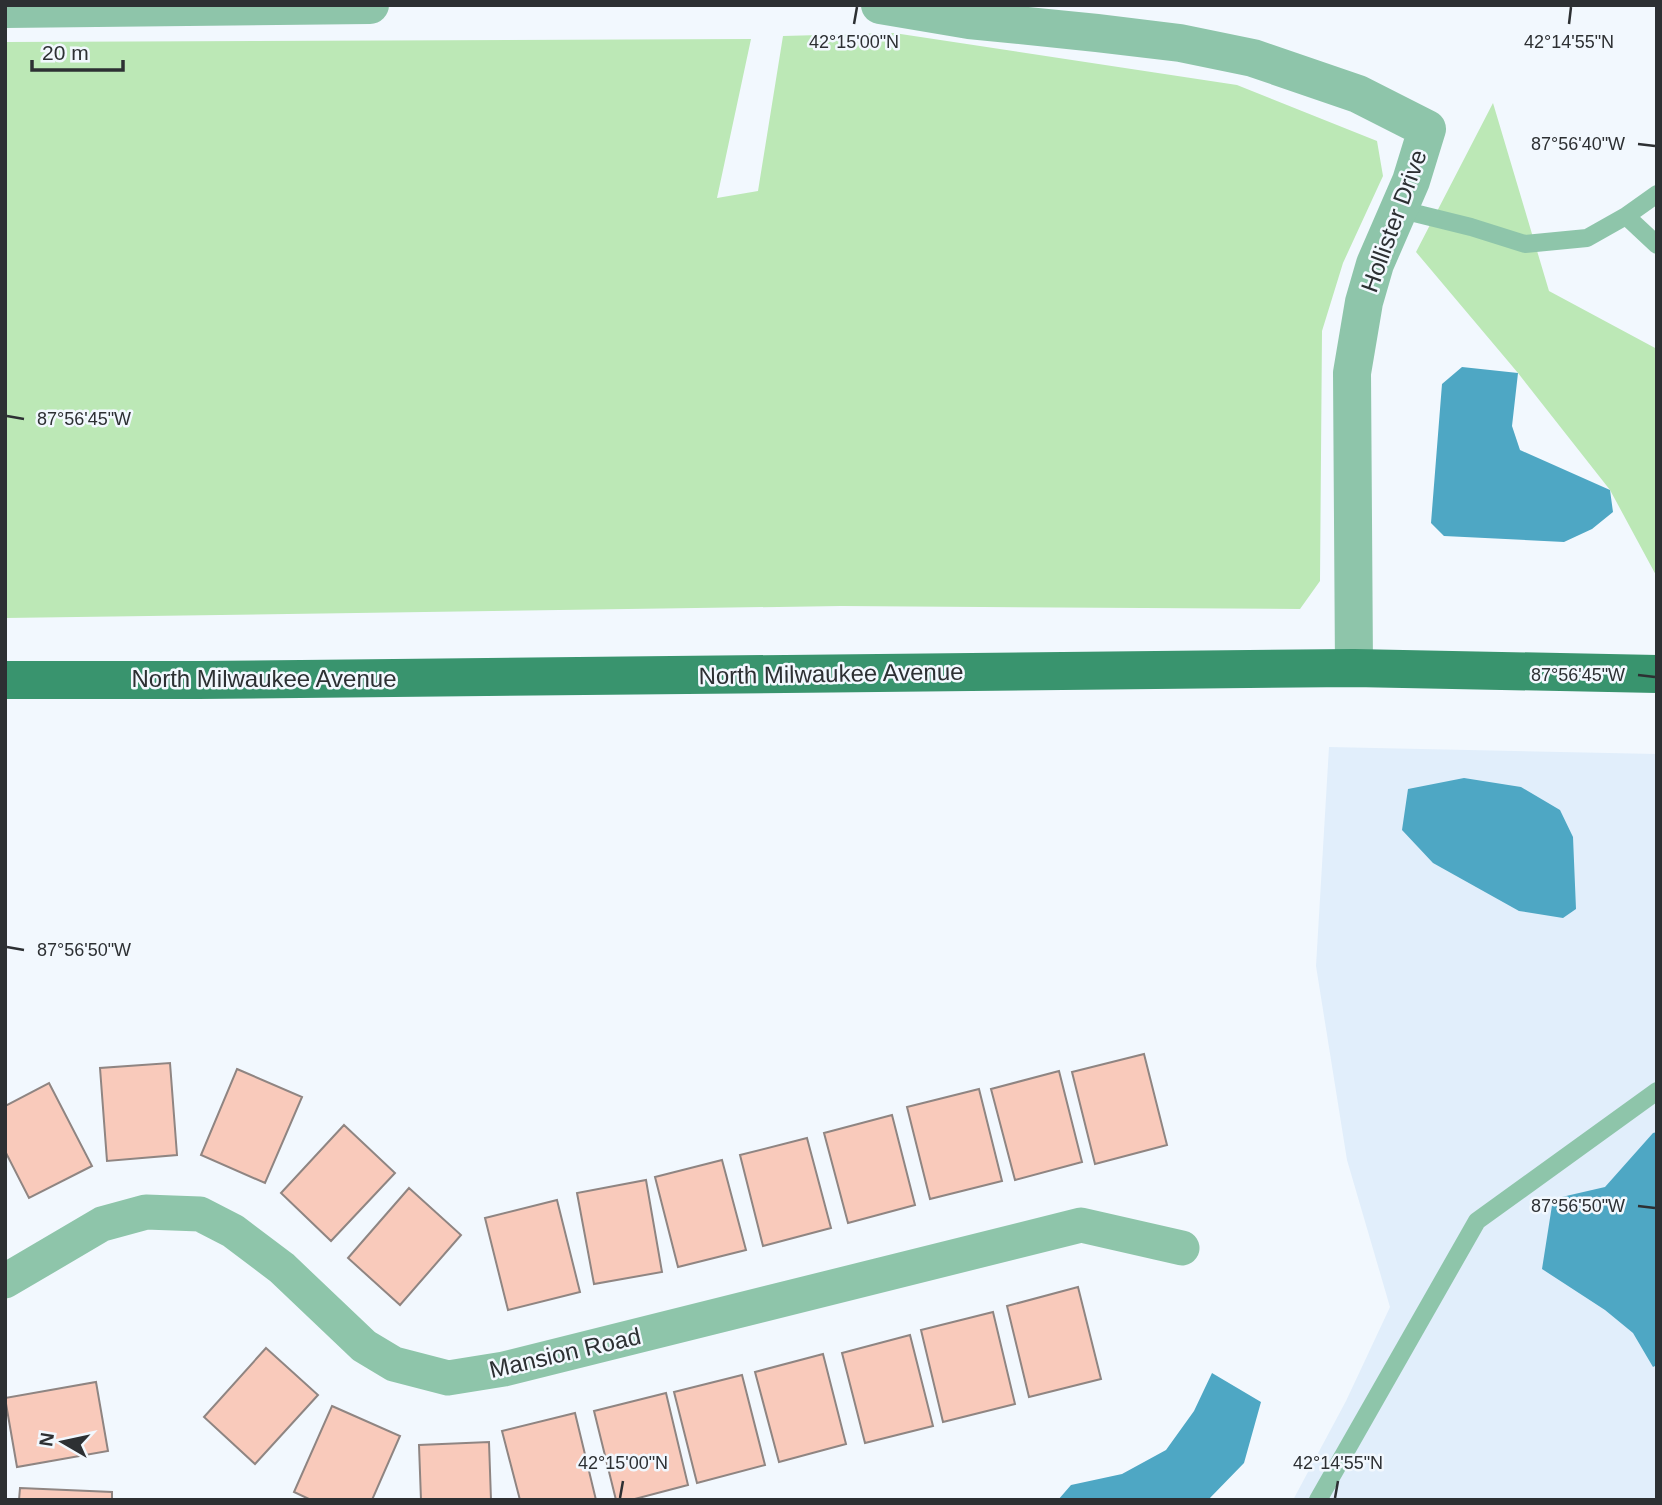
<svg xmlns="http://www.w3.org/2000/svg" width="1662" height="1505" viewBox="0 0 1662 1505" font-family="Helvetica,sans-serif">
<rect width="100%" height="100%" fill="#f2f8fe"/>
<path fill="#e1eefb" d="M1329,747l328,7v746h-364l53,-99 44,-94 -43,-147 -31,-194z"/>
<path fill="#bce8b6" d="M894,33l343,52 140,56 6,35 -40,87 -21,68 -2,250 -20,28 -459,-3 -836,12v-576l746,-3 -34,159 41,-7 25,-155z
M1493,103l56,188 108,58v228l-47,-87 -92,-117 -102,-121z"/>
<path fill="#4ea7c4" d="M1462,367l56,6 -6,53 8,24 90,40 3,22 -21,17 -28,13 -120,-6 -13,-13 11,-139z
M1464,778l57,9 39,23 13,27 3,72 -13,9 -44,-7 -86,-48 -31,-33 6,-41z
M1657,1132v233l-4,2 -20,-34 -28,-23 -63,-41 11,-70 52,-12 48,-54z
M1212,1373l49,29 -17,61 -36,37h-150l13,-15 51,-11 44,-24 28,-39z"/>
<path fill="#f9cabb" stroke="#8f8582" stroke-width="2" d="M1144,1054l23,91 -72,19 -23,-92z
M170,1063l7,92 -70,6 -7,-93z
M237,1069l65,28 -37,86 -64,-28z
M1059,1071l23,91 -67,18 -24,-91z
M49,1083l43,83 -63,32 -24,-47v-45z
M979,1089l23,92 -72,18 -23,-92z
M892,1115l23,90 -67,18 -24,-90z
M344,1125l51,48 -64,68 -50,-48z
M807,1138l24,90 -68,18 -23,-91z
M722,1160l24,90 -68,17 -23,-90z
M646,1180l16,92 -68,12 -17,-91z
M409,1188l52,47 -61,70 -52,-47z
M557,1200l23,92 -72,18 -23,-92z
M1078,1287l23,92 -72,18 -22,-91z
M993,1312l22,92 -72,18 -22,-92z
M910,1335l23,91 -68,17 -23,-90z
M266,1348l52,47 -63,69 -51,-47z
M823,1354l23,90 -67,18 -24,-90z
M742,1375l23,90 -68,18 -23,-91z
M96,1382l12,69 -91,16 -12,-69z
M666,1393l22,92 -57,15h-15l-22,-89z
M332,1406l68,30 -28,64h-61l-17,-8z
M575,1413l21,87h-76l-18,-69z
M489,1442l2,58h-70l-2,-55z
M20,1488l92,4v8h-93z"/>
<g fill="none" stroke-linecap="round" stroke-linejoin="round">
<path stroke="#8ec5aa" stroke-width="18" d="M1398,209l73,18 54,17 62,-6 39,-22 31,-22
M1626,216l31,29
M1318,1500l159,-279 180,-130"/>
<path stroke="#8ec5aa" stroke-width="35" d="M5,1281l97,-57 44,-12 54,2 33,17 49,37 82,78 30,18 54,14 56,-9 577,-144 101,23"/>
<path stroke="#8ec5aa" stroke-width="38" d="M880,5l89,15 128,13 83,10 73,15 105,36 69,35 -16,52 -36,83 -11,38 -12,71 2,295
M5,9l365,-4"/>
<path stroke="#39946e" stroke-width="38" d="M5,680h193l1156,-12 303,6"/>
</g>
<path fill="none" stroke="#2d3033" stroke-width="2.5" d="M854,24l3,-17M1569,24l2,-17M1638,144l17,2M7,416l17,3M1638,675l17,2M7,947l17,3M1638,1206l17,2M620,1498l3,-17M1335,1498l3,-17"/>
<g text-anchor="middle" stroke-width="5" stroke-linejoin="round" paint-order="stroke">
<g font-size="24" fill="#2d3033" stroke="#f2f8fe">
<text transform="translate(1394 221) rotate(-70)" y="8">Hollister Drive</text>
<text transform="translate(831 674) rotate(-1)" y="8">North Milwaukee Avenue</text>
<text x="264" y="687">North Milwaukee Avenue</text>
<text transform="translate(565 1353) rotate(-13)" y="8">Mansion Road</text>
</g>
</g>
<g font-size="18" text-anchor="middle" fill="#2d3033" stroke="#f2f8fe" stroke-width="5" stroke-linejoin="round" paint-order="stroke">
<text x="854" y="48">42°15'00"N</text>
<text x="1569" y="48">42°14'55"N</text>
<text x="1578" y="150">87°56'40"W</text>
<text x="84" y="425">87°56'45"W</text>
<text x="1578" y="681">87°56'45"W</text>
<text x="84" y="956">87°56'50"W</text>
<text x="1578" y="1212">87°56'50"W</text>
<text x="623" y="1469">42°15'00"N</text>
<text x="1338" y="1469">42°14'55"N</text>
</g>
<rect width="1662" height="1505" fill="none" stroke="#2d3033" stroke-width="14"/>
<g transform="translate(63 1442) rotate(279)" stroke="#f2f8fe" stroke-width="5" paint-order="stroke">
<path d="M0-5L12 26L0 18L-12 26Z" fill="#2d3033"/>
<text y="-10" font-size="19" font-weight="bold" text-anchor="middle" fill="#2d3033">N</text>
</g>
<path d="M32 60v10h91v-10" fill="none" stroke="#2d3033" stroke-width="3.5"/>
<text x="42" y="60" font-size="21" fill="#2d3033" stroke="#f2f8fe" stroke-width="5" paint-order="stroke">20 m</text>
</svg>
